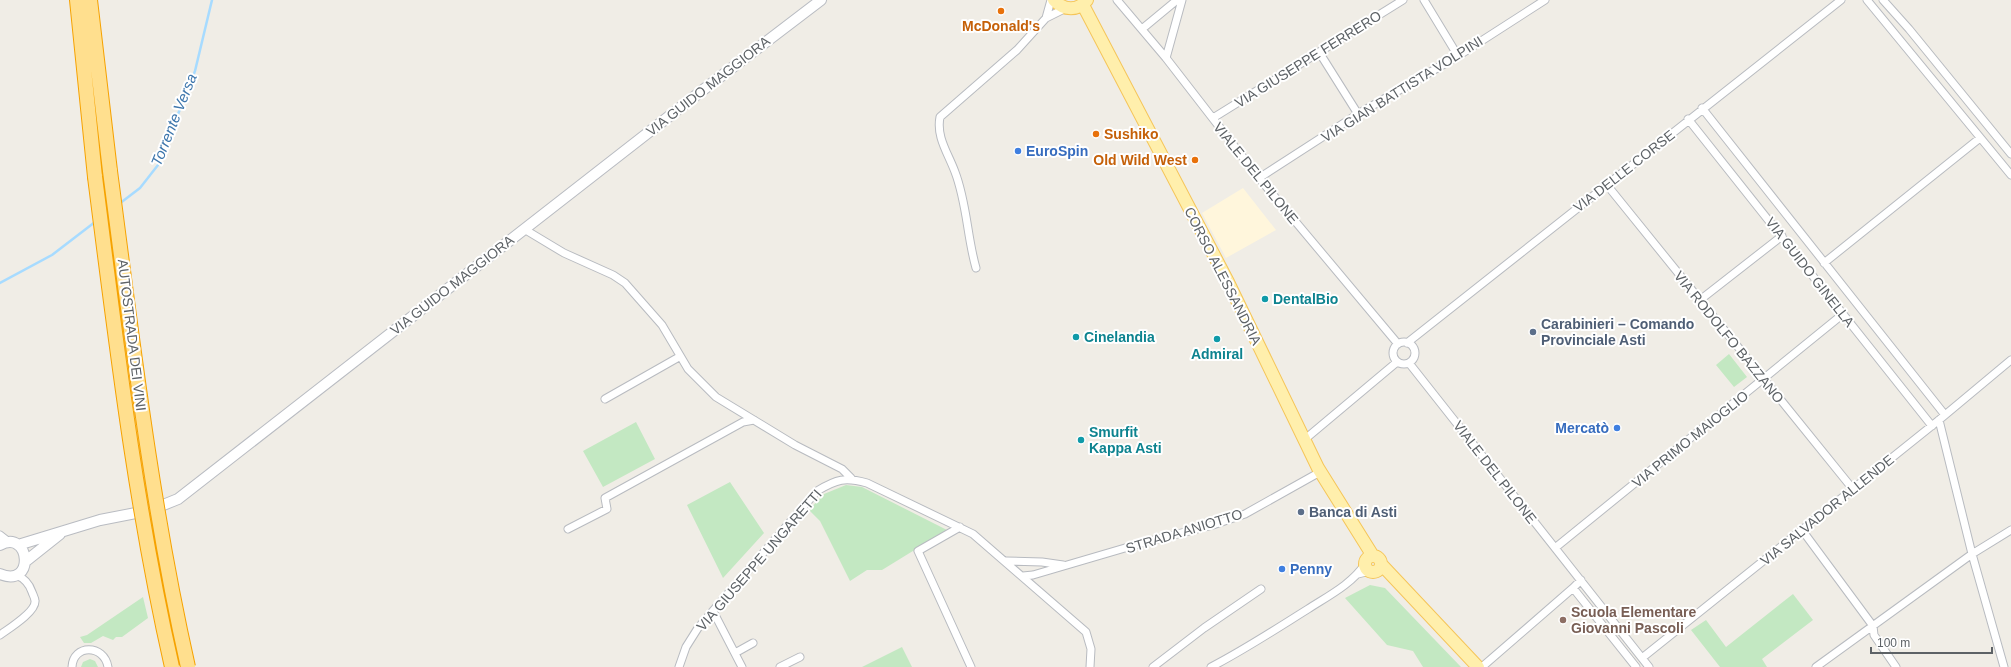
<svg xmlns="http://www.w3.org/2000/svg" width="2011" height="667" viewBox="0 0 2011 667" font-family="Helvetica,sans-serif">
<rect width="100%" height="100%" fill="#f0ede6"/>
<path fill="#fff6dc" d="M1243,188l33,42 -50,28 -24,-45z"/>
<path fill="#c3e8c2" d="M1729,354l18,23 -13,10 -18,-22z
M636,422l19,37 -52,28 -20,-36z
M730,482l34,51 -41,45 -36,-73z
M846,485l16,2 85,43 -65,40h-15l-17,11 -30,-60 -11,-11 15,-16z
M1370,585l15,3 76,79h-38l-10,-16 -26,-6 -42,-47z
M1793,594l20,26 -51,39 5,8h-47l-29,-37 15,-10 20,27z
M143,597l5,21 -26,19h-6l-3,3 -10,-4 -12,7h-7l-4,-6 7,-2z
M902,647l10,20h-50z
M90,659l5,2 3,6h-17l2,-5z"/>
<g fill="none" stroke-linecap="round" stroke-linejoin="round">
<path stroke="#a7dbff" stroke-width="2.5" d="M119,204l21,-16 18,-23 37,-94 17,-71
M0,283l52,-28 43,-33"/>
<g stroke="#b8bbc0" stroke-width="9">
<path id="street" d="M1117,0l49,58 93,120 139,166
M1424,0l34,56
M1867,0l144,175
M1883,0l26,29 102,125
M1046,18l5,-18
M1142,29l35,-29
M1319,52l39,62
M1166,58l16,-58
M1702,108l243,307
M1213,118l190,-118
M1688,119l244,307
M1259,178l99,-64 100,-58 87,-56
M1607,185l245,303
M524,229l40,24 49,22 12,8 37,42 26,44 28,28 79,48 47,24 9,9
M1824,263l156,-125
M976,268c-9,-31 -9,-65 -21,-96 -7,-19 -19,-35 -15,-55l77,-67 29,-32 20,-10
M1700,300l82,-64
M1393 353a11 11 0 1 1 22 0a11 11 0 1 1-22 0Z
M1407,343l434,-343
M1409,363l240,304
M605,399l74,-42
M1939,420l33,134 32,113
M1304,440l93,-78
M960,527l-42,24 53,116
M568,529l39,-20 -2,-11 138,-76 11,-2
M1802,530l71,96 1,9 22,32
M0,535l9,7
M1555,548l288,-234
M1006,561l36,1 21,3
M1358,574l12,-3
M1023,576l10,-1 109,-32 71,-18 32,-11 75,-42
M1581,580l-8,8 63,79
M713,611l29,56
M0,635c8,-6 36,-23 35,-34 0,-3 -2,-6 -3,-9 -3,-9 -8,-14 -16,-17
M735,653l18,-10
M1642,658l297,-238 72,-60
M72,667c1,-23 32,-23 36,0
M679,667l7,-20 12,-19 119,-137c20,-12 28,-14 50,-8l106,51 113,98 5,17 -1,18
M780,667l20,-10
M1153,667l51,-39 57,-39
M1211,667c33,-17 65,-38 97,-58 20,-13 44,-25 57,-45
M1482,667l91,-79
M1816,667l156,-113 39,-24"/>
</g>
<g stroke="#b9bcc2" stroke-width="12">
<path id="secondary" d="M0,545c30,-17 36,44 0,29
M18,545l82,-25 51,-10 27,-11 521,-406 122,-93
M26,561l34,-27"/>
</g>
<g stroke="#f5c559" stroke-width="14">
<path id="primary" d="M1054,0c10,11 24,11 33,0
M1083,5l145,277 90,186 55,88
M1365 564a8 8 0 1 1 16 0a8 8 0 1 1-16 0Z
M1381,564l97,103"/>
</g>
<g stroke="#f6a200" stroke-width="16">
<path id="highway" d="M77,0l18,177
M90,0l20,171"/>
</g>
<use href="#street" stroke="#fff" stroke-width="7"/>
<use href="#secondary" stroke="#fff" stroke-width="10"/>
<use href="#primary" stroke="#ffefac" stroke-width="12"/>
<use href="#highway" stroke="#ffdf8e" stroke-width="14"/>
<g stroke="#f6a200" stroke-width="16" stroke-linecap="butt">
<path id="highway-bridge" d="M110,171c22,166 41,332 78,496
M95,177c21,164 40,328 77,490"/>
</g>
<use href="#highway-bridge" stroke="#ffdf8e" stroke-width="14"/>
</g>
<g fill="#e8710a" stroke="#fff" stroke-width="1.5">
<circle cx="1001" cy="11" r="4"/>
<circle cx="1096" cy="134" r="4"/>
<circle cx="1195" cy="160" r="4"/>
</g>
<g fill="#3f7fe0" stroke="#fff" stroke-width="1.5">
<circle cx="1018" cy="151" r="4"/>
<circle cx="1617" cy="428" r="4"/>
<circle cx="1282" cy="569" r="4"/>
</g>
<g fill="#0f9aa8" stroke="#fff" stroke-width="1.5">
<circle cx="1265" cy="299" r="4"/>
<circle cx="1076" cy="337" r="4"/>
<circle cx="1217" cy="339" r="4"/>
<circle cx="1081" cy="440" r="4"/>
</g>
<g fill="#5c6f8a" stroke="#fff" stroke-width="1.5">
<circle cx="1533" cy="332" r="4"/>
<circle cx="1301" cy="512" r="4"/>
</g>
<circle fill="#8d6e63" stroke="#fff" stroke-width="1.5" cx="1563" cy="620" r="4"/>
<g text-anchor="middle" stroke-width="4" stroke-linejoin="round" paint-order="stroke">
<g font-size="14" font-weight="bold" fill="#c56008" stroke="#fff">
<text x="1001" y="31">McDonald's</text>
<text x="1104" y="139" text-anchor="start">Sushiko</text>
<text x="1187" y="165" text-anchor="end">Old Wild West</text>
</g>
<g font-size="14" fill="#5d6266" stroke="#fff">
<text transform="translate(1308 59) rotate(-32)" y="5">VIA GIUSEPPE FERRERO</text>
<text transform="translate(708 86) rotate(-38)" y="5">VIA GUIDO MAGGIORA</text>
<text transform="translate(1402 89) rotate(-32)" y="5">VIA GIAN BATTISTA VOLPINI</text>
<text transform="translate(1624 171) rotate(-38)" y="5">VIA DELLE CORSE</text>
<text transform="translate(1256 173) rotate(51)" y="5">VIALE DEL PILONE</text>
<text transform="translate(1810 272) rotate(52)" y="5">VIA GUIDO GINELLA</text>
<text transform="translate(1223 276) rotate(63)" y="5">CORSO ALESSANDRIA</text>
<text transform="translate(452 285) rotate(-38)" y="5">VIA GUIDO MAGGIORA</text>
<text transform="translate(132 335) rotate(83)" y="5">AUTOSTRADA DEI VINI</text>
<text transform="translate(1729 337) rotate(51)" y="5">VIA RODOLFO BAZZANO</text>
<text transform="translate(1690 439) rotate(-39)" y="5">VIA PRIMO MAIOGLIO</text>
<text transform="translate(1495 472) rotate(52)" y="5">VIALE DEL PILONE</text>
<text transform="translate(1827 510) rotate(-39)" y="5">VIA SALVADOR ALLENDE</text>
<text transform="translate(1184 531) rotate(-17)" y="5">STRADA ANIOTTO</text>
<text transform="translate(759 560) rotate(-49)" y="5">VIA GIUSEPPE UNGARETTI</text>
</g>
<g font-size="14" font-weight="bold" fill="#366cbe" stroke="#fff" text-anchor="start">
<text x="1026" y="156">EuroSpin</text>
<text x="1609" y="433" text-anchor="end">Mercatò</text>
<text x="1290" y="574">Penny</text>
</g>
<g font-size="14" font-weight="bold" fill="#0d838f" stroke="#fff" text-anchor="start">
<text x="1273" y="304">DentalBio</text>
<text x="1084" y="342">Cinelandia</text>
<text x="1217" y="359" text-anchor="middle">Admiral</text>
<text x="1089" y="437">Smurfit<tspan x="1089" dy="16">Kappa Asti</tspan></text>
</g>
<g font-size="14" font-weight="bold" fill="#4e5e75" stroke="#fff" text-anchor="start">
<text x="1541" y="329">Carabinieri – Comando<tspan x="1541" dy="16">Provinciale Asti</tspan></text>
<text x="1309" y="517">Banca di Asti</text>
</g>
<g font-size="14" font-weight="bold" fill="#785e54" stroke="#fff" text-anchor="start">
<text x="1571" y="617">Scuola Elementare<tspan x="1571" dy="16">Giovanni Pascoli</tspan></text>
</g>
<g font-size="15" font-style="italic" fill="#3d76ac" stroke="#fff">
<text transform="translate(174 120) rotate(-68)" y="5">Torrente Versa</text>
</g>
</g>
<path d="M1871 647v6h121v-6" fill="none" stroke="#5d6266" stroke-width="2"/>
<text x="1877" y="647" font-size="12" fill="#5d6266" stroke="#ffffff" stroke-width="3" paint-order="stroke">100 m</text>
</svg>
